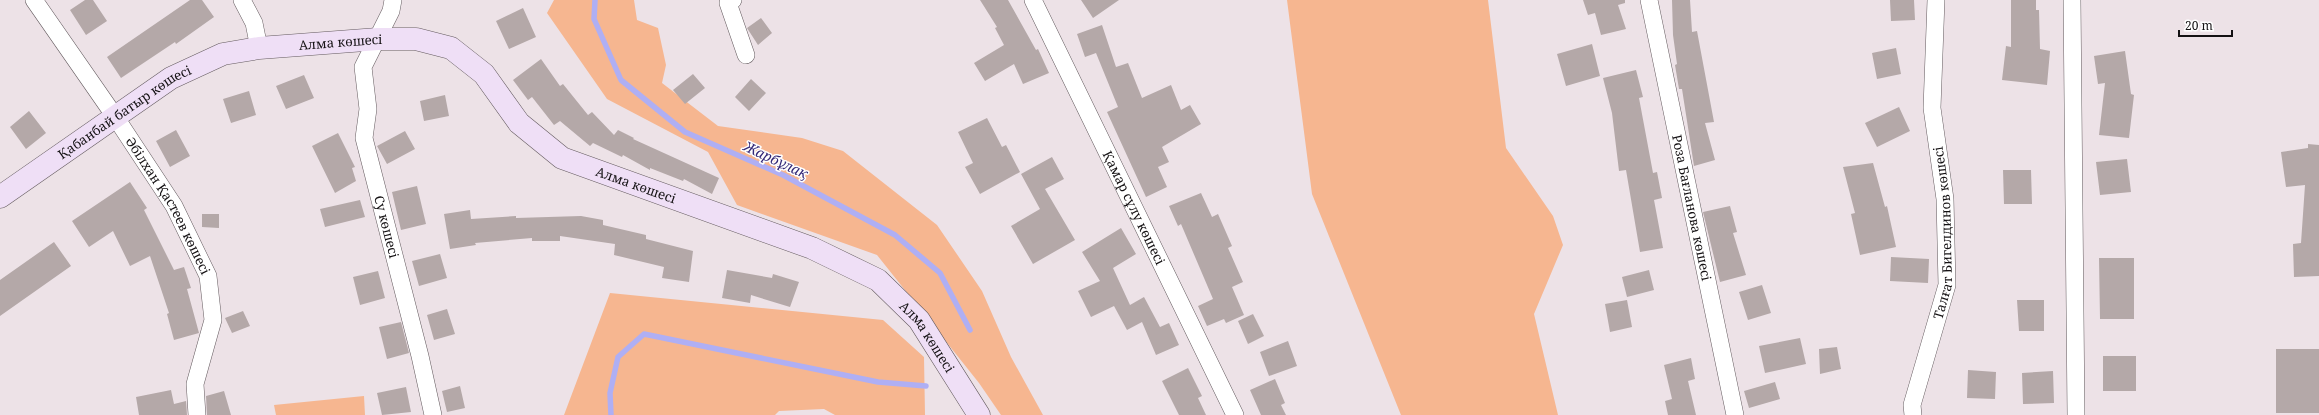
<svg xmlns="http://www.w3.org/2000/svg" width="2319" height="415" viewBox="0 0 2319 415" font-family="'Noto Serif',serif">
<rect width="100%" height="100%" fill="#ede2e7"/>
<path fill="#f6b690" d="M554,0h80l3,20 21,8 8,37 -4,18 56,43 84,12 41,13 94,74 45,66 29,66 32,58h-42l-22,-32 -102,-128 -140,-50 -29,-53 -101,-53 -60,-86z
M1287,0h201l18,148 47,68 10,29 -29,69 24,101h-157l-89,-221z
M610,293l273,27 41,37 1,58h-90l-11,-6 -45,2 -4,4h-211z
M364,396l1,19h-89l-2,-10z"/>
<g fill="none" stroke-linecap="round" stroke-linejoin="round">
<path stroke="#afaff4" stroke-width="5.5" d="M595,0l-1,19 27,61 64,52 98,43 112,60 45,38 30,57
M611,415l-1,-22 8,-36 26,-23 234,48 48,4"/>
</g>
<path fill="#b4a8a8" d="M85,0h8l14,21 -21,14 -16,-25z
M190,0h12l12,17 -38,27 -1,-2 -54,36 -14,-21z
M980,0h28l28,50 2,-1 11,24 -26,11 -9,-20 -29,17 -11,-18 30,-18 -9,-17 2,-1z
M1081,0h38l-26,18z
M1583,0h42v3l-7,2 8,24 -25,6 -6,-22 -7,2z
M1672,0h18l2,32 5,-1 17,91 -9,1 10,37 -21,6 -12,-77h-3l-4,-24 2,-1 -4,-29z
M1890,0h24l1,20 -24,1z
M2011,0h25v10h3l1,39 10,2 -3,34 -45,-5 4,-34 5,1z
M523,8l13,29 -27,12 -13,-28z
M761,18l11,15 -14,12 -11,-17z
M1102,25l14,42 12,-4 14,35 29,-13 10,25 9,-5 11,19 -39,23 7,15 -11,5 9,20 -21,10 -39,-85 11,-5 -22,-54 -11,4 -8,-23z
M1592,44l8,32 -34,10 -9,-32z
M1896,48l5,26 -24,5 -5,-26z
M2125,51l6,43 3,1 -5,43 -30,-3 6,-52 -7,1 -4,-28z
M541,59l19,27 3,-2 25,31 4,-3 22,23 4,-5 16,8 -1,1 86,39 -7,16 -28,-15 -1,2 -33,-13v2l-27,-15 -1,2 -29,-14 -3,3 -30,-25 -6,4 -22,-28 -4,3 -15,-20z
M1636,70l7,27 -4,1 14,75 4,-1 5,26 -8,2 9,48 -23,4 -14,-82 -7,1 -7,-58 -9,-35z
M693,74l12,14 -20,16 -12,-14z
M304,75l10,23 -28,11 -10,-23z
M751,79l15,14 -17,18 -14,-14z
M249,91l7,24 -25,8 -8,-24z
M445,95l4,21 -25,5 -4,-20z
M1899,107l11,24 -33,16 -12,-24z
M29,111l17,22 -20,16 -16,-22z
M987,118l15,29 4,-2 14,27 -40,22 -15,-27 8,-4 -15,-31z
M176,130l14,26 -20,11 -14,-26z
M405,131l10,18 -28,15 -10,-18z
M338,133l17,34 -3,1 4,13 -21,12 -23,-47z
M2308,144l11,1v131l-25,1 -1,-33 8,-1 4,-58 -19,2 -5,-35 27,-4z
M1052,157l12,22 -19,10 30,51 -42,24 -22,-38 29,-17 -19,-35z
M2127,159l4,33 -31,3 -4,-33z
M1873,163l12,44 2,-1 9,41 -36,8 -9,-41 4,-1 -12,-46z
M2003,170h28l1,34h-28z
M130,182l17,26 -3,2 30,60 10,-3 7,21 -4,1 12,44 -25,7 -7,-26 2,-1 -19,-57 -20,10 -17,-35 -24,16 -17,-26z
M417,186l9,38 -25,6 -9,-38z
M1201,193l11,24 6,-3 14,32 -4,2 15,34 -11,5 12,28 -18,8 -2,-4 -17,7 -9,-20 15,-7 -32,-75 -3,2 -9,-20z
M360,200l5,17 -40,10 -5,-18z
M1730,206l7,26 -4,1 13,42 -26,7 -17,-70z
M470,210l1,9 45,-3v2l65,-2 22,4v5l43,10v4l47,12 -4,31 -27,-4 2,-11 -50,-12 1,-11 -55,-8v5h-28v-3l-57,5 1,2 -26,4 -6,-35z
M202,214h17v14l-17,-1z
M1121,228l15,26 -23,14 17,37 14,-8 16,30 9,-4 10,22 -23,10 -14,-33 -15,8 -13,-24 -23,11 -13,-26 22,-10 -18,-29z
M54,242l17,24 -71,50v-36z
M440,254l7,24 -28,8 -7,-25z
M1891,257l38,2 -1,24 -38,-2z
M2099,258h35v61h-34z
M727,270l45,8 1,-4 26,8 -9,25 -39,-12 -1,8 -28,-5z
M1649,270l5,20 -27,7 -5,-20z
M378,271l7,27 -25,7 -7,-28z
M1762,285l9,28 -23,7 -9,-28z
M1627,300l5,27 -22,5 -5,-28z
M2017,300h27v31h-25z
M447,309l8,25 -21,6 -7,-25z
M243,311l7,15 -18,7 -7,-15z
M1253,314l11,22 -16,8 -10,-23z
M401,322l8,31 -22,6 -8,-32z
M1800,338l6,26 -41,9 -6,-27z
M1288,341l9,25 -28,10 -9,-24z
M1837,347l4,22 -21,5 -1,-25z
M2276,349h43v64h-43z
M2103,356h33v35h-33z
M1691,358l4,21 -7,2 8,34h-28l-3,-14 7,-2 -8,-34z
M1188,368l14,28 -4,2 8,17h-27l-17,-34z
M1968,370l28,2 -1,27 -28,-1z
M2053,371l1,32 -31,1 -1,-31z
M1275,379l10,24 -4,2 5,10h-25l-11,-25z
M1775,382l5,17 -31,9 -5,-17z
M460,386l5,22 -18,4 -5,-21z
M406,387l5,25 -29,3 -5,-22z
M171,390l3,14 12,-3 1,14h-48l-3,-18z
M224,391l7,24h-24l-1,-19z"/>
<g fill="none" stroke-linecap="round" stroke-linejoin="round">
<g stroke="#645b5f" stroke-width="18">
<g id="street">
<path id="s1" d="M34,0l82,118 58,88 34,70 5,44 -18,64 2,31"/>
<path d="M242,0l12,23 5,25"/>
<path id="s2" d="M393,0l-2,11 -28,56 5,42 -4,29 56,218 13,59"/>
<path d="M733,0l-5,3 18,52"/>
<path id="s3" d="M1033,0l202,415"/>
<path id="s4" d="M1649,0l86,415"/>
<path d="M2072,0l4,415"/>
<path id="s5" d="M1913,415l-1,-10 35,-120 -2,-86 -13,-91 4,-108"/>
</g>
</g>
<g stroke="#645b5f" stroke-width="23">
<g id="secondary">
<path id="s6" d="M0,197l171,-119 52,-24 36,-6 119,-9h38l35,9 33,26 35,49 43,35 250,90 66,32 41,40 60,95"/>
</g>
</g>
<use href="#street" stroke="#fff" stroke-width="17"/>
<use href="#secondary" stroke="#efdff6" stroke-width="22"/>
</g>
<g text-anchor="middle" stroke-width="3" stroke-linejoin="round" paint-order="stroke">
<g font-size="13" fill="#141113" stroke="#fff">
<text dy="5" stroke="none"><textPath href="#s6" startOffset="384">Алма көшесі</textPath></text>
<text dy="5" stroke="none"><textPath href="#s6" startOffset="151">Қабанбай батыр көшесі</textPath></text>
<text dy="5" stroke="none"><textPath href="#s6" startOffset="732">Алма көшесі</textPath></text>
<text dy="5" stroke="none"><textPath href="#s1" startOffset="246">Әбілхан Қастеев көшесі</textPath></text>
<text dy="5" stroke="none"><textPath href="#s3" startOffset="231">Қамар сұлу көшесі</textPath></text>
<text dy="5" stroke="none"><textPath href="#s4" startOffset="212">Роза Бағланова көшесі</textPath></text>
<text dy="5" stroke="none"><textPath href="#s2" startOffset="237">Су көшесі</textPath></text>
<text dy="5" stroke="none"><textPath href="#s5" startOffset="187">Талғат Бигелдинов көшесі</textPath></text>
<text dy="5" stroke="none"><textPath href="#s6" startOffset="1068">Алма көшесі</textPath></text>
</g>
<g font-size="14" font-style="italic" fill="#342977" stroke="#fff">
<text transform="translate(776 160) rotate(25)" y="5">Жарбұлақ</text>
</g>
</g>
<path d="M2179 30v6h53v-6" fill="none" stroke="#141113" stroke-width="2"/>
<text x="2185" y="30" font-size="12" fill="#141113" stroke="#ffffff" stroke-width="3" paint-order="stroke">20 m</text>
</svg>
